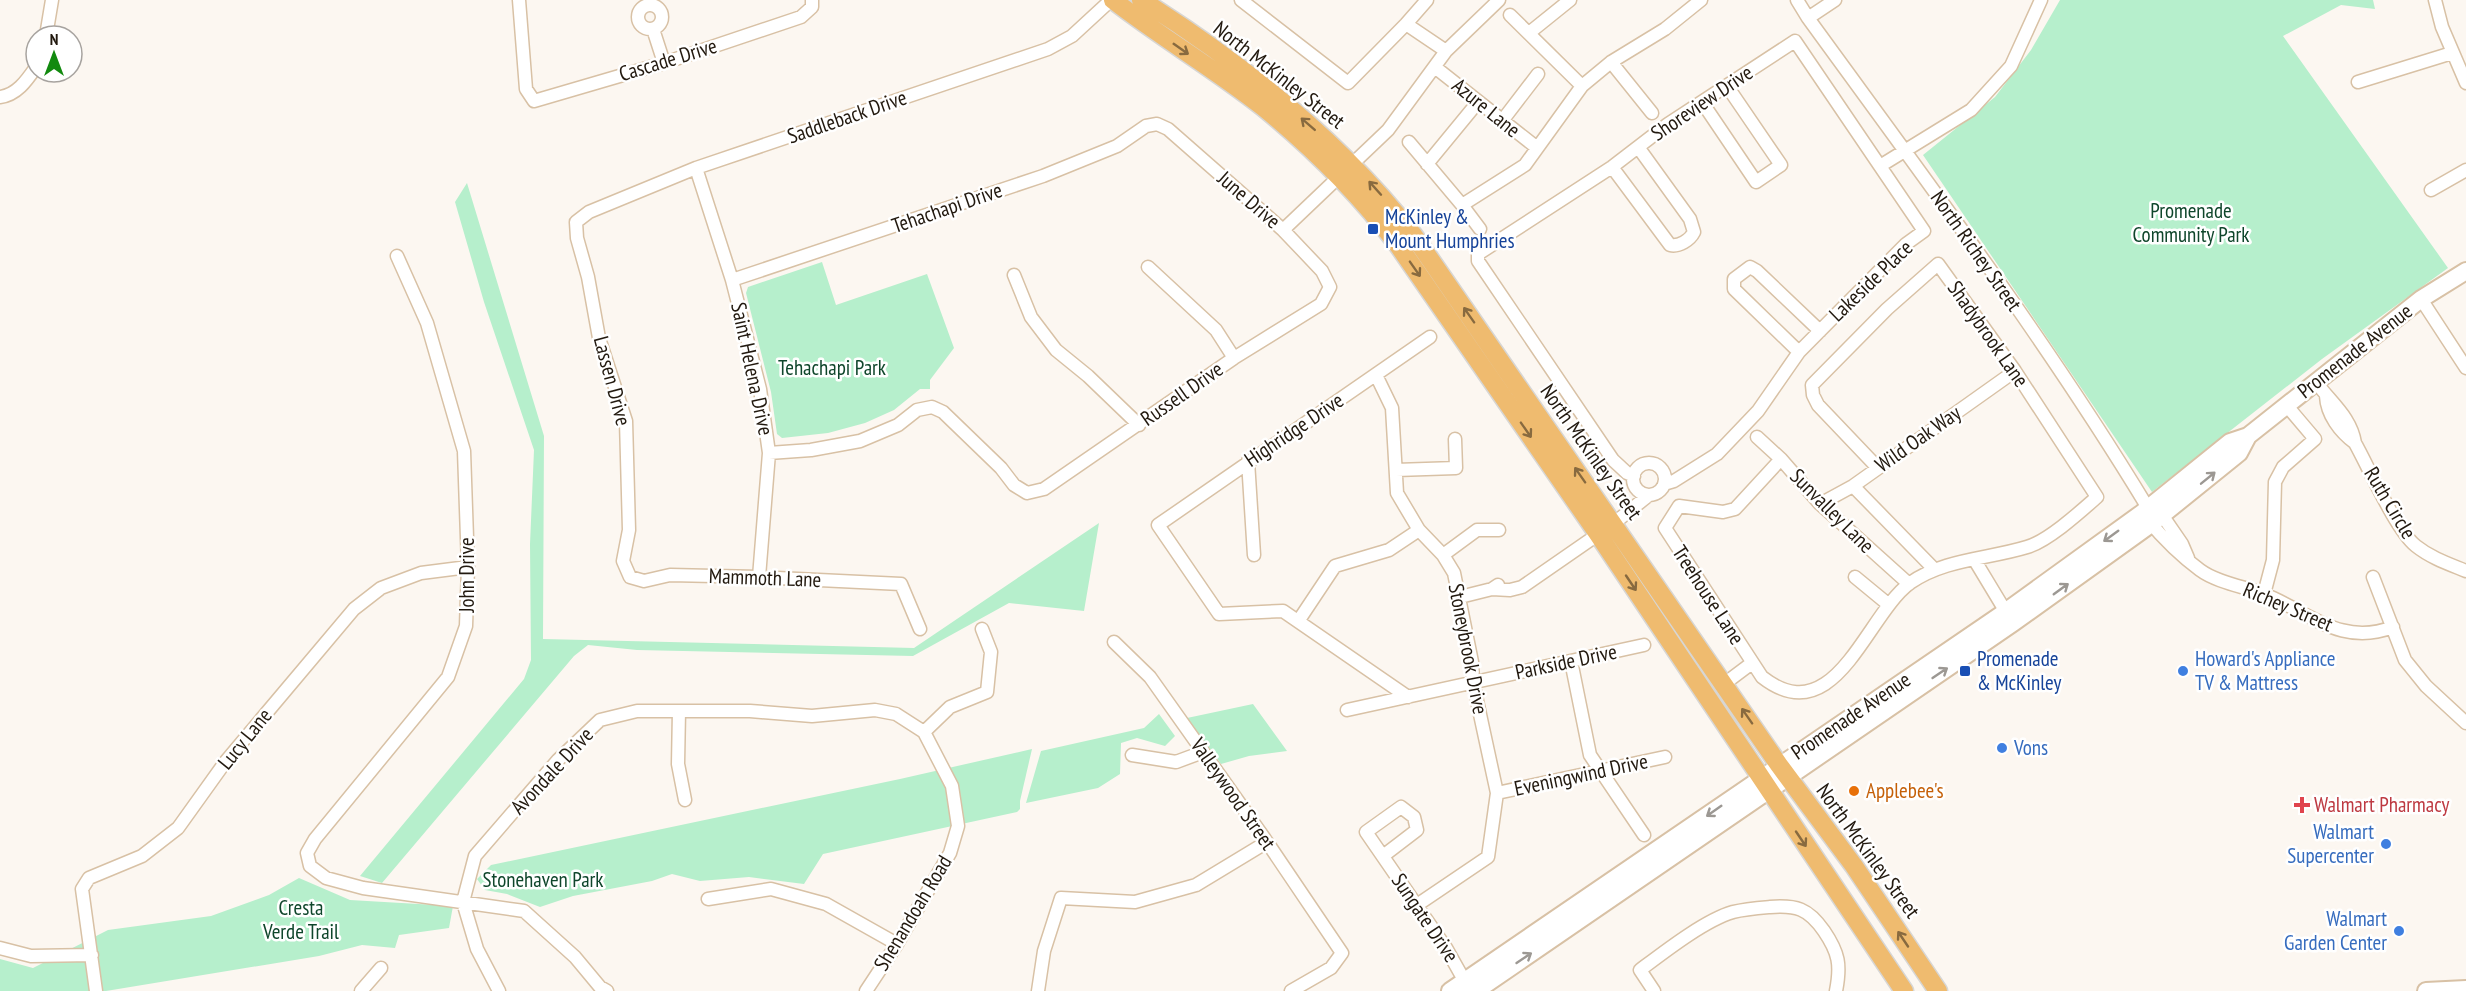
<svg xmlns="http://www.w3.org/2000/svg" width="2466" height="991" viewBox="0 0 2466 991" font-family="'PT Sans Narrow',sans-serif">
<rect width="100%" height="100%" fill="#fcf7f1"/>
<path fill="#b6efcc" d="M2060,0h313l2,9 -34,-4 -58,31 165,232 -126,91 -170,133 -229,-337 72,-58 36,-47z
M467,183l77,253 -1,203 371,9 185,-125 -15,88 -75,-8 -96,53 -276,-6 -49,-5 -14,11 -192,227 -22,-7 164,-197 7,-19 -1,-116 4,-94 -50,-148 -29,-100z
M822,262l14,43 91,-31 27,74 -24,32v9h-10l-26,21 -29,13 -37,10 -46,5 -5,-4 -6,-42 -25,-99 2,-6z
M1253,704l34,47 -38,5 -28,8 -34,-46z
M1159,714l16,22 -10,10 -28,-8 -16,5 -1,31 -22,14 -72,15 15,-52 103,-23z
M1032,749l-12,52v8l-3,3 -194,42 -19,30 -55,-7 -49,4 -28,-7 -20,7 -79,15 -33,11 -33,-13 -22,-4 -8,-11 14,-14 409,-86z
M299,878l51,22 103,6 -4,22 -50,7 -4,13 -33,-3 -43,11 -213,35h-106v-32l33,9 75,-38 103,-14 58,-21z"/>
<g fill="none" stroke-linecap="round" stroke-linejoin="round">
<g stroke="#d8c1a5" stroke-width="15">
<path id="street" d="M519,0l7,89 8,12 130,-38 137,-46 11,-10v-7
M1241,0l107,83 58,-59 21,-24
M1797,0l11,18c117,161 237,320 340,490
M2435,0l7,27 24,56
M638 17a12 12 0 1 1 24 0a12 12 0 1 1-24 0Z
M1510,15l72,71
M1808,18l27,-18
M1406,24l40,27
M653,29l11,34
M1529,33l41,-33
M46,36l6,-36
M1611,62l41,51
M1436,68l100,79
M2358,82l94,-29
M0,97c17,-2 27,-17 36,-30
M1702,102l54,80 25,-17 -54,-79
M1502,121l36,-47
M1409,142l53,63 63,-40 57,-79 29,-24 54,-33 36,-29
M1427,164l51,-62
M1880,166l91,-56 40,-44 30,-66
M1612,167l58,78c9,2 20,-5 24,-13l-4,-13 -52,-72
M696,168l36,112 28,109 9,64 -10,124
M2431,190l35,-20
M1462,205l18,24
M1283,230l105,-100 58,-79 53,-51
M397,256l30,67 37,128 4,116 -2,59 -18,51 -133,162 -8,14 3,13 16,12 37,10 161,23 51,46 25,30 7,4
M1148,267l68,63 18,28
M1014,275l17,42 25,33 32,26 51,49
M732,280l311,-104 74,-30 29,-20 11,-2 11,5 115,101 39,41 8,16 -9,17 -87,54 -190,131 -17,4 -13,-8 -13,-17 -58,-56 -11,-5 -15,3 -19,15 -38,16 -49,9 -42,3
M2421,299l45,69
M1799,352l-65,-63v-10l16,-12 7,4 63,60
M1376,375l16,33 5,85 22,37 24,25 11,18 18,89 1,20 24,111 -9,64 -71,48
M2316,382c15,21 35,35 39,61 14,25 41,87 61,103 15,12 33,18 50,25
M2326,396c1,19 14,36 29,47
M1757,437l24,22 39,45 89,80
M1781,459l-46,50 -12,3 -44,-6 -14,22 97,149c73,57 104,-62 148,-94 34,-24 78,-24 117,-36 21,-6 53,-35 70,-50l-82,-126 -77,-107 -51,45 -75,76 1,10 5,10 60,63
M1248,461l6,94
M1633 479a16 16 0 1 1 32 0a16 16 0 1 1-32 0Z
M1396,470l60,-2 -1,-29
M1634,476l-7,-3 -14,-13 -135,-199v-7l134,-87 56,-43 127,-83 129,190 -18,13 -107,108 -41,59 -41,43 -43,27 -10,3
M1853,486l81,83
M1820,504l33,-18 162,-115
M2158,509l24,35 6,14
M2147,519c15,18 34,37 53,51 16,12 45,17 64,24 45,18 77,53 129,33
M1443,555l34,-25h22
M1974,559l35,58
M1855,577l34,28
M2373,577l32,83 21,26 40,37
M1492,589l18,1 12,-3 91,-63 36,-29
M2264,594l9,-34 2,-78 8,-15 32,-28 -28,-33
M1460,597l32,-8 6,-4
M1299,620l36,-54 54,-16 30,-20
M920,629l-19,-45 -142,-7 -89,-2 -26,6 -14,-4 -7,-16 6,-31 -3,-109 -27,-83 -11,-61 -11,-39 -1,-16 13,-10 107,-44 352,-119 24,-13 39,-36
M1114,642l36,35 117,165 75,111 -11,15 -40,23
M1571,661l19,94 54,80
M1724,684l28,-21
M1408,697l-125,-86 -64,3 -61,-89 272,-188
M1347,710l297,-65
M679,711l-1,53 7,36
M924,732l26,-25 37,-15 4,-40 -9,-23
M1132,755l44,7 27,-10
M1497,793l168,-36
M1383,856l34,-26 -3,-13 -13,-10 -35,25 80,116 22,39
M708,899l63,-10 55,15 71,40
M0,948l31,8 61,-1
M96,991l-14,-102 7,-11 53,-22 36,-28 48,-67 128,-152 27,-21 40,-15 47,-6
M361,991l20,-23
M499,991l-22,-42 -14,-47 12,-46 83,-96 42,-40 37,-9h113l62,5 63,-6 21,4 28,18
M866,991l31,-47 53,-91 8,-27 -6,-40 -28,-54
M1038,991l6,-40 17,-53 74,4 61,-17 71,-43
M1654,991l-14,-21c24,-18 65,-50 93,-58 12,-3 25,-4 37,-5 26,-2 38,1 54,24 15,22 17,34 12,60"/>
</g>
<g stroke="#d8c1a5" stroke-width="20">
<path id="secondary" d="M1450,991l555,-379 137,-99 88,-71 18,-6 173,-137 45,-28
M1476,991l537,-368 138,-99 88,-71 9,-17
M2426,991l40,-2"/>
</g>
<g stroke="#d7d6d4" stroke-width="21">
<path id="primary" d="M1113,0c49,38 102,69 150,107 50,41 96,87 135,138l200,289 306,457
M1141,0c102,64 199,141 273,236l365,529 75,101 84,125"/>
</g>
<use href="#street" stroke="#fff" stroke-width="12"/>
<use href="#secondary" stroke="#fff" stroke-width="16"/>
<use href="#primary" stroke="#efbb6f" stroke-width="18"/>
</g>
<defs><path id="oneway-shaft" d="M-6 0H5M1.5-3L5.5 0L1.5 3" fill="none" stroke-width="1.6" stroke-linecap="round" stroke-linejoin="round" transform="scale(1.5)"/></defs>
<g stroke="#886a3f">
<use href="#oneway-shaft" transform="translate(1181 49) rotate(35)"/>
<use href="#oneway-shaft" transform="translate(1308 124) rotate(-139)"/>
<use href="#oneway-shaft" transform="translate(1375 188) rotate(-132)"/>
<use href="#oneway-shaft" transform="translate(1415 269) rotate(55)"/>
<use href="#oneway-shaft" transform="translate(1469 315) rotate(-125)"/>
<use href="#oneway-shaft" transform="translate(1526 430) rotate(55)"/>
<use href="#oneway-shaft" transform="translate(1580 475) rotate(-125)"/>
<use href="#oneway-shaft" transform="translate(1631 583) rotate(56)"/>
<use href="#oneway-shaft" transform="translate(1747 716) rotate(-125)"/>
<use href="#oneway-shaft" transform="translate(1801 839) rotate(56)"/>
<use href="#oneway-shaft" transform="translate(1903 939) rotate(-124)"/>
</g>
<g stroke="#9c9893">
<use href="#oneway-shaft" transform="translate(2208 478) rotate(-39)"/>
<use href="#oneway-shaft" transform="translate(2111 536) rotate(144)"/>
<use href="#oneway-shaft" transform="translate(2061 589) rotate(-36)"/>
<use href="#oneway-shaft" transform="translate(1940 673) rotate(-34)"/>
<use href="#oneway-shaft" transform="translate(1714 811) rotate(145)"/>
<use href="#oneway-shaft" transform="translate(1524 958) rotate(-34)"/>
</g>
<g fill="#1a4fb4" stroke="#fff" stroke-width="2">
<rect x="1367" y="223" width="12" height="12" rx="3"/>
<rect x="1959" y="665" width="12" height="12" rx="3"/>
</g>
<g fill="#3f7fe0" stroke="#fff" stroke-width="2">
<circle cx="2183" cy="671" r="6"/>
<circle cx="2002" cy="748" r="6"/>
<circle cx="2386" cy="844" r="6"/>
<circle cx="2399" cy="931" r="6"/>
</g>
<circle fill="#e8710a" stroke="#fff" stroke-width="2" cx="1854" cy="791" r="6"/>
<path fill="#e0444e" stroke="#fff" stroke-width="2" d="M2299 796h6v6h6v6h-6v6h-6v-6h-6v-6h6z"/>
<g text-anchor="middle" stroke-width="5" stroke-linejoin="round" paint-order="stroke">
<g font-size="21" fill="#22190f" stroke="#fff">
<text transform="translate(668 60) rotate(-17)" y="7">Cascade Drive</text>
<text transform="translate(1279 75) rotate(38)" y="7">North McKinley Street</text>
<text transform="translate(1702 103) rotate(-34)" y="7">Shoreview Drive</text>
<text transform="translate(1486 108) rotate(39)" y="7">Azure Lane</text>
<text transform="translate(847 117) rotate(-19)" y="7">Saddleback Drive</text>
<text transform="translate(1249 200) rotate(41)" y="7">June Drive</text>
<text transform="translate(947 208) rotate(-19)" y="7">Tehachapi Drive</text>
<text transform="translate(1976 251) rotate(55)" y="7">North Richey Street</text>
<text transform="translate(1871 281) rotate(-44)" y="7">Lakeside Place</text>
<text transform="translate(1988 334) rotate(55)" y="7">Shadybrook Lane</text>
<text transform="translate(2355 351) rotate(-38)" y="7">Promenade Avenue</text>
<text transform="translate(752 369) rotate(78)" y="7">Saint Helena Drive</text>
<text transform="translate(612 381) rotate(75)" y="7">Lassen Drive</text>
<text transform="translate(1182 394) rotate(-35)" y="7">Russell Drive</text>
<text transform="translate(1294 430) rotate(-34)" y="7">Highridge Drive</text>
<text transform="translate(1918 439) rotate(-35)" y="7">Wild Oak Way</text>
<text transform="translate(1591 452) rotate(55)" y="7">North McKinley Street</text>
<text transform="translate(2390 503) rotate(59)" y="7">Ruth Circle</text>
<text transform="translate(1832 511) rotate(45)" y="7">Sunvalley Lane</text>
<text transform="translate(467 575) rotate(-90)" y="7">John Drive</text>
<text transform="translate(765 578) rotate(2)" y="7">Mammoth Lane</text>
<text transform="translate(1708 595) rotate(57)" y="7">Treehouse Lane</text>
<text transform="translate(2288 607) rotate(23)" y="7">Richey Street</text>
<text transform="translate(1468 649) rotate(79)" y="7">Stoneybrook Drive</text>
<text transform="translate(1566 662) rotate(-12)" y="7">Parkside Drive</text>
<text transform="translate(1851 716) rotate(-34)" y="7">Promenade Avenue</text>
<text transform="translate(245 739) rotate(-51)" y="7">Lucy Lane</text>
<text transform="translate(552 771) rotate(-47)" y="7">Avondale Drive</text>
<text transform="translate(1581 775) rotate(-12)" y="7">Eveningwind Drive</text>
<text transform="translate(1233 794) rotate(55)" y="7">Valleywood Street</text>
<text transform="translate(1868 851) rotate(54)" y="7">North McKinley Street</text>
<text transform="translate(913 913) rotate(-59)" y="7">Shenandoah Road</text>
<text transform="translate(1425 918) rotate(56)" y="7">Sungate Drive</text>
</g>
<g font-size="21" fill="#0f462b" stroke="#fff">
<text x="2191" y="218">Promenade<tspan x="2191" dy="24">Community Park</tspan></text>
<text x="832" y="375">Tehachapi Park</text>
<text x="543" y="887">Stonehaven Park</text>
<text x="301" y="915">Cresta<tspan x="301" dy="24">Verde Trail</tspan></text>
</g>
<g font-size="21" fill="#164399" stroke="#fff" text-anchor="start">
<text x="1385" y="224">McKinley &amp;<tspan x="1385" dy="24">Mount Humphries</tspan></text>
<text x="1977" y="666">Promenade<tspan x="1977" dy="24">&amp; McKinley</tspan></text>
</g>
<g font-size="21" fill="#366cbe" stroke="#fff" text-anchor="start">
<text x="2195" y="666">Howard's Appliance<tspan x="2195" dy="24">TV &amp; Mattress</tspan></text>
<text x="2014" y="755">Vons</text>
<text x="2374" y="839" text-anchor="end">Walmart<tspan x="2374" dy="24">Supercenter</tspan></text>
<text x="2387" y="926" text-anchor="end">Walmart<tspan x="2387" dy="24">Garden Center</tspan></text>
</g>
<g font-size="21" fill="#c56008" stroke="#fff" text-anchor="start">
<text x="1866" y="798">Applebee's</text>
</g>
<g font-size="21" fill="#be3a42" stroke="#fff" text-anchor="start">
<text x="2314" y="812">Walmart Pharmacy</text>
</g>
</g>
<g transform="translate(54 54)"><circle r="28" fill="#ffffff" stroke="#a7a39f" stroke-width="1.5"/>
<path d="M0-4.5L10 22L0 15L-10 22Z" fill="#128a0f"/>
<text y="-9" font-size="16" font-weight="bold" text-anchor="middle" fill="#22190f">N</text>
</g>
</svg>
